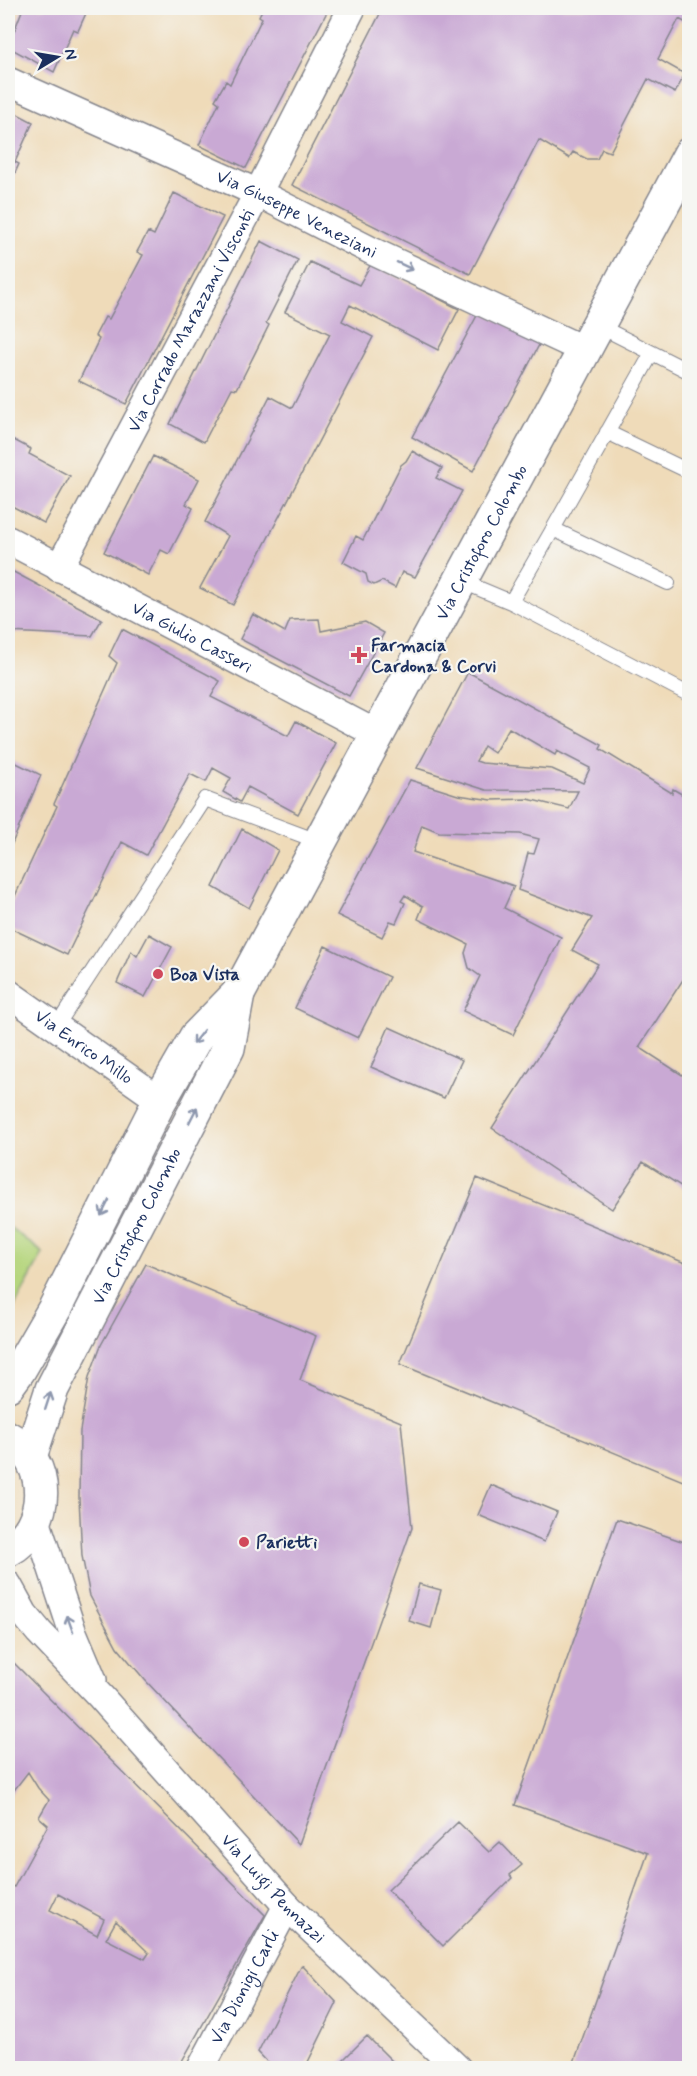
<svg xmlns="http://www.w3.org/2000/svg" width="697" height="2076" viewBox="0 0 697 2076" font-family="Mynerve,sans-serif">
<rect width="100%" height="100%" fill="#f6f6f2"/>
<filter id="ink" filterUnits="userSpaceOnUse"><feTurbulence type="fractalNoise" baseFrequency=".0167" numOctaves="2"/><feDisplacementMap in="SourceGraphic" scale="12" xChannelSelector="R" yChannelSelector="G"/><feConvolveMatrix kernelMatrix="1 2 1 2 8 2 1 2 1" color-interpolation-filters="sRGB"/></filter>
<filter id="wash" filterUnits="userSpaceOnUse"><feTurbulence type="fractalNoise" baseFrequency=".008" numOctaves="4" result="noise"/><feDisplacementMap in="SourceGraphic" scale="24" xChannelSelector="R" yChannelSelector="G"/><feGaussianBlur stdDeviation="1.35" result="paint"/><feColorMatrix in="noise" values="0 0 0 0 0 0 0 0 0 0 0 0 0 0 0 0 0 1.4 0 .05"/><feComposite in="paint" operator="in"/></filter>
<g filter="url(#wash)">
<rect width="100%" height="100%" fill="#efdbb9"/>
<path fill="#b6d67e" stroke="#68826e" stroke-width="1.5" d="M8,1226l35,27 -35,66z"/>
<g id="blocks">
<path fill="#c9a9d4" fill-rule="evenodd" d="M23,8h60l4,3 -9,20 -5,-2 -19,43 -46,-25z
M263,8h66l-83,160 -47,-23 20,-42 -4,-3 11,-19 4,3 32,-66 -3,-2z
M383,8h63l7,3 2,-3h235v17l-11,-6 -21,40 27,15 -10,19 -27,-14 -38,73 -8,-3 -5,10h-10l-14,-7 -4,6 -30,-18 -69,134 -178,-89z
M8,109l25,13 -18,40 4,2 -9,20h-2z
M174,193l49,24 -97,187 -47,-23 20,-42 -4,-3 10,-19 4,2 34,-64 -6,-3 11,-20 6,3z
M261,241l37,19 -32,63 3,2 -32,64 -5,-1 -28,54 -34,-18z
M310,262l49,23 12,-21 88,45 -21,41 -88,-45 -8,16 31,16 -140,268 -33,-17 28,-52 -23,-14 65,-126 22,12 38,-74 -45,-22z
M480,310l60,33 -67,128 -61,-34z
M12,439l19,10 -2,5 41,22 -26,47 -36,-19v-62l1,1z
M412,451l30,17 -6,10 26,13 -47,86 -13,-5 -7,16 -13,-7 -8,4 -6,-3 -2,-8 -23,-12 13,-26 7,4 38,-75 5,-4z
M153,456l46,23 -13,25 7,4 -24,46 -8,-4 -13,25 -44,-23z
M8,569l94,50 -10,17 -84,-4z
M253,614l32,18 5,-12 29,-1 2,12 44,-9 19,11 -35,63 -109,-57z
M122,629l98,52 -9,16 77,39 8,-15 40,22 -38,71 -50,-27 -8,15 -17,-10 8,-14 -18,-10 -7,14 -16,-8 -44,81 -24,-13 -55,113 -59,-28v-16l49,-105 -3,-2 63,-141 -8,-7z
M468,672l134,73 -2,4 72,44 1,-4 17,10v170l-51,78 51,33v112l-47,-30 -31,47 -120,-81 106,-164 -26,-14 20,-32 -74,-28 10,-37 6,1 5,-15 -19,-5 -81,-2 -17,-7 -9,27 101,34 -10,22 57,29 -48,98 -50,-24 17,-35 -11,-8 -4,-15 3,-9 -50,-25 5,-13 -2,-1 -16,-10 -4,6 4,2 -9,20 -6,-2 -8,16 -45,-22 73,-135 48,15 34,5 36,-1 41,10 9,-18 -92,-1 -69,-22zM509,728l46,27 2,-4 33,17 -7,15 -31,-14 -70,-6 -6,-2 8,-15 10,7z
M8,759l33,16 -33,78z
M242,829l36,21 -29,58 -36,-21z
M149,934l23,13 -27,50 -28,-14 14,-32 6,5z
M325,946l64,31 -31,61 -63,-30z
M389,1027l73,33 -18,38 -73,-31z
M477,1178l213,87v219l-290,-120z
M146,1264l170,72 -16,44 101,42 11,106 -113,316 -154,-164 -28,-33 -27,-51 -8,-40 -3,-58 1,-67 9,-54 12,-32z
M491,1485l66,27 -13,30 -66,-27z
M617,1519l73,25v524h-118l76,-215 -133,-48z
M419,1584l22,6 -10,38 -22,-7z
M8,1657l257,258 -87,153h-170v-184l6,3 34,-62 -9,-8 10,-17 -11,-12 -10,-16 -20,26zM58,1894l46,25 -7,16 -47,-25zM116,1921l33,32 -4,6 -39,-20z
M458,1822l31,30 11,-10 22,23 -12,10 2,3 -69,68 -55,-56z
M302,1965l35,38 -32,65h-32l-15,-16z
M367,2036l32,32h-70l3,-5 4,4z"/>
</g>
</g>
<g filter="url(#ink)">
<use href="#blocks" fill-opacity="0" stroke="#85858c" stroke-width="1.5"/>
<g fill="none" stroke-linecap="round" stroke-linejoin="round">
<g stroke="#85858c" stroke-width="16">
<path id="lane" d="M597,325l93,47
M652,353l-99,176 115,54
M607,432l83,40
M553,529l-42,73 179,93
M461,581l50,21
M56,1027l149,-228 115,43"/>
</g>
<g stroke="#85858c" stroke-width="30">
<g id="street">
<path id="s1" d="M8,81l250,112 116,59 210,98"/>
<path id="s2" d="M8,540l369,194"/>
<path id="s3" d="M59,568l199,-375 94,-185"/>
<path id="s4" d="M8,993l152,107"/>
<path d="M36,1520l36,110 21,50"/>
<path id="s5" d="M8,1585l16,29 15,18 62,65 186,209 170,162"/>
<path id="s6" d="M201,2068l86,-162"/>
</g>
</g>
<g stroke="#85858c" stroke-width="36">
<g id="secondary">
<path id="s7" d="M8,1385l11,-15 36,-62 105,-208 36,-63 42,-43 452,-840"/>
<path d="M8,1438c44,22 43,89 0,112"/>
<path id="s8" d="M30,1457l22,-68 176,-341 10,-54"/>
</g>
</g>
<use href="#lane" stroke="#fff" stroke-width="14"/>
<use href="#street" stroke="#fff" stroke-width="27"/>
<use href="#secondary" stroke="#fff" stroke-width="33"/>
</g>
<defs><path id="oneway-shaft" d="M-6 0H5M1.5-3L5.5 0L1.5 3" fill="none" stroke-width="1.6" stroke-linecap="round" stroke-linejoin="round" transform="scale(1.5)"/></defs>
<g stroke="#8d97ae">
<use href="#oneway-shaft" transform="translate(405 266) rotate(25)"/>
<use href="#oneway-shaft" transform="translate(198 1037) rotate(128)"/>
<use href="#oneway-shaft" transform="translate(193 1115) rotate(-63)"/>
<use href="#oneway-shaft" transform="translate(105 1208) rotate(117)"/>
<use href="#oneway-shaft" transform="translate(48 1401) rotate(-72)"/>
<use href="#oneway-shaft" transform="translate(70 1624) rotate(-110)"/>
</g>
</g>
<g fill="#d1495b" stroke="#f6f6f2" stroke-width="2">
<path d="M356 646h6v6h6v6h-6v6h-6v-6h-6v-6h6z"/>
<circle cx="158" cy="974" r="6"/>
<circle cx="244" cy="1542" r="6"/>
</g>
<g text-anchor="middle" stroke-width="4.5" stroke-linejoin="round" paint-order="stroke">
<g font-size="18" fill="#1b2f5e" stroke="#f6f6f2">
<text dy="6" stroke="none"><textPath href="#s1" startOffset="318">Via Giuseppe Veneziani</textPath></text>
<text dy="6" stroke="none"><textPath href="#s3" startOffset="280">Via Corrado Marazzani Visconti</textPath></text>
<text dy="6" stroke="none"><textPath href="#s7" startOffset="969">Via Cristoforo Colombo</textPath></text>
<text dy="6" stroke="none"><textPath href="#s2" startOffset="208">Via Giulio Casseri</textPath></text>
<text dy="6" stroke="none"><textPath href="#s4" startOffset="93">Via Enrico Millo</textPath></text>
<text dy="6" stroke="none"><textPath href="#s8" startOffset="255">Via Cristoforo Colombo</textPath></text>
<text dy="6" stroke="none"><textPath href="#s5" startOffset="404">Via Luigi Pennazzi</textPath></text>
<text dy="6" stroke="none"><textPath href="#s6" startOffset="92">Via Dionigi Carli</textPath></text>
</g>
<g font-size="18" font-weight="bold" fill="#1b2f5e" stroke="#f6f6f2" text-anchor="start">
<text x="371" y="651">Farmacia<tspan x="371" dy="21">Cardona &amp; Corvi</tspan></text>
<text x="170" y="980">Boa Vista</text>
<text x="256" y="1548">Parietti</text>
</g>
</g>
<rect width="697" height="2076" fill="none" stroke="#f6f6f2" stroke-width="30"/>
<g transform="translate(57 57) rotate(79)" stroke="#f6f6f2" stroke-width="4.5" paint-order="stroke">
<path d="M0-4.5L10 22L0 15L-10 22Z" fill="#1b2f5e"/>
<text y="-9" font-size="16" font-weight="bold" text-anchor="middle" fill="#1b2f5e">N</text>
</g>
</svg>
